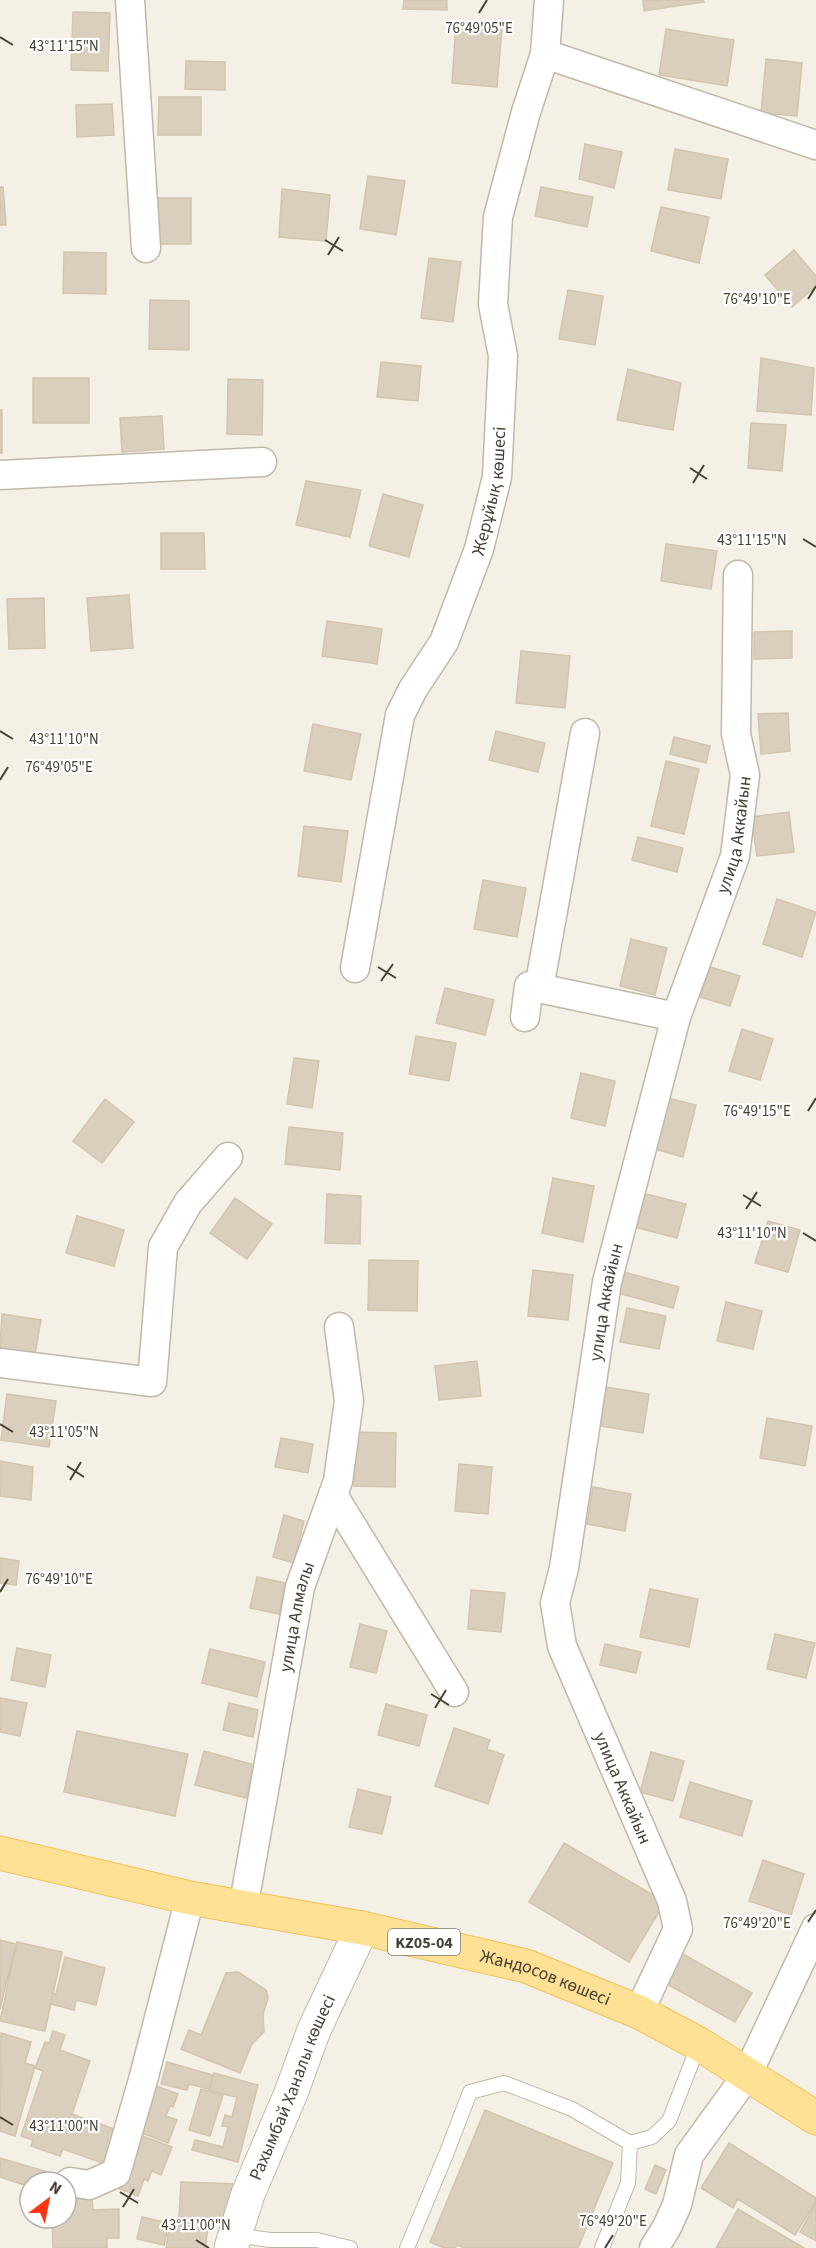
<svg xmlns="http://www.w3.org/2000/svg" width="816" height="2248" viewBox="0 0 816 2248" font-family="'Source Sans 3',sans-serif">
<rect width="100%" height="100%" fill="#f5f0e6"/>
<path fill="#dacfbd" stroke="#d3c4ad" stroke-width="1.5" d="M404,0h43v10l-44,-1z
M643,0h60l1,2 -60,9z
M73,12l37,1 -2,58 -37,-1z
M456,24l46,4 -5,59 -45,-4z
M666,29l68,11 -7,46 -68,-11z
M766,59l36,4 -5,53 -36,-3z
M186,61l39,1v28l-40,-1z
M159,97h42v38h-43z
M112,104l2,31 -37,2 -1,-32z
M585,144l37,8 -8,36 -35,-9z
M675,149l53,10 -7,40 -53,-9z
M368,176l37,5 -9,54 -36,-6z
M0,187h3l3,38h-6z
M541,187l52,10 -6,30 -52,-11z
M282,189l48,6 -4,46 -47,-4z
M157,198h34v46h-34z
M661,207l48,10 -10,46 -48,-12z
M794,250l22,26v10l-24,21 -27,-32z
M64,252l42,1v41l-43,-1z
M429,258l32,4 -8,60 -32,-4z
M568,290l35,6 -8,49 -36,-6z
M150,300l39,1v49l-40,-1z
M761,358l53,10 -3,47 -54,-4z
M381,362l40,4 -3,35 -41,-4z
M628,369l53,14 -8,47 -56,-10z
M33,378h56v45h-56z
M228,379l35,1 -1,55 -35,-1z
M0,410h2v43h-2z
M162,416l2,33 -42,3 -2,-34z
M751,423l35,2 -4,46 -34,-3z
M306,481l55,9 -11,47 -54,-12z
M383,494l40,11 -14,52 -40,-11z
M161,533h43l1,36h-44z
M666,544l51,7 -6,38 -50,-8z
M129,595l4,53 -42,3 -4,-53z
M44,598l1,50 -36,1 -2,-50z
M327,621l55,8 -5,35 -55,-8z
M792,631v27l-38,1v-27z
M521,651l49,5 -5,52 -49,-5z
M788,713l2,38 -29,3 -3,-40z
M313,724l48,10 -10,46 -47,-9z
M496,731l49,12 -7,29 -49,-12z
M674,737l36,9 -4,17 -36,-9z
M666,761l33,8 -15,65 -33,-8z
M789,812l5,40 -37,4 -6,-39z
M304,826l44,5 -7,51 -43,-6z
M638,837l45,11 -6,24 -45,-12z
M483,880l43,8 -9,49 -43,-8z
M777,899l39,13 -14,45 -39,-13z
M631,939l36,9 -12,47 -35,-9z
M710,967l30,9 -10,30 -30,-9z
M445,988l49,12 -9,35 -49,-12z
M742,1029l31,10 -13,41 -31,-9z
M416,1036l40,7 -7,38 -40,-7z
M294,1058l25,3 -7,47 -25,-4z
M581,1073l34,8 -10,45 -34,-8z
M664,1097l32,8 -13,52 -32,-9z
M105,1099l29,23 -32,41 -29,-22z
M289,1127l54,6 -3,37 -55,-6z
M553,1178l41,8 -11,56 -41,-9z
M638,1192l48,12 -9,34 -47,-12z
M327,1194l34,2 -1,48 -35,-1z
M235,1198l37,26 -25,35 -37,-26z
M77,1216l47,14 -10,36 -48,-13z
M768,1221l32,9 -12,42 -33,-9z
M369,1260l49,1 -1,50 -49,-1z
M533,1270l40,5 -5,45 -40,-4z
M620,1271l59,16 -6,21 -59,-16z
M726,1302l36,9 -9,38 -36,-8z
M627,1308l39,8 -7,33 -39,-7z
M2,1314l39,6 -6,35 -35,-6z
M477,1361l4,35 -42,4 -4,-34z
M606,1387l43,7 -6,39 -43,-7z
M7,1394l49,7 -7,46 -48,-7z
M767,1418l45,8 -7,40 -45,-8z
M355,1432l41,1 -1,54 -41,-1z
M281,1438l32,6 -5,29 -33,-6z
M0,1461l33,6 -2,33 -31,-4z
M459,1464l33,3 -4,47 -33,-3z
M593,1487l38,7 -6,37 -38,-7z
M284,1515l20,6 -10,42 -21,-6z
M0,1558l19,3 -3,24 -16,-2z
M257,1577l29,6 -7,31 -29,-6z
M650,1589l48,10 -9,48 -49,-10z
M471,1590l34,3 -4,39 -33,-3z
M360,1624l27,7 -11,42 -26,-6z
M775,1634l40,9 -9,35 -39,-9z
M605,1644l36,8 -5,21 -36,-8z
M17,1648l34,7 -6,32 -34,-7z
M210,1649l55,13 -8,35 -55,-14z
M0,1698l27,5 -7,33 -20,-4z
M229,1703l29,7 -5,27 -30,-7z
M386,1704l41,11 -8,31 -41,-11z
M454,1728l36,12 -3,9 17,6 -16,49 -53,-18z
M77,1731l111,23 -13,62 -111,-24z
M204,1751l51,14 -9,33 -51,-13z
M651,1752l33,9 -11,40 -33,-9z
M690,1782l62,19 -10,35 -62,-19z
M358,1789l33,8 -9,37 -33,-7z
M564,1843l101,59 -36,60 -100,-60z
M763,1860l41,14 -13,41 -42,-14z
M0,1940l16,4 -16,65z
M17,1942l45,10 -17,79 -45,-10z
M681,1953l71,40 -17,29 -70,-39z
M65,1957l40,11 -9,37 -20,-5 -2,10 -23,-6 2,-11 3,1z
M238,1972l28,18 2,8 -5,16 1,18 -12,12 -12,29 -59,-24 8,-19 12,5 25,-62z
M53,2031l12,4 -5,15 30,11 -18,53 48,17 -12,34 -45,-16 -3,7 -29,-10 2,-6 -12,-4 22,-65 -8,-3 10,-26 4,1z
M1,2033l30,9 -6,21 10,3 -20,70 -15,-5z
M167,2062l46,13 -4,14 -20,-5 -2,6 -26,-6z
M214,2073l44,12 -20,77 -46,-12 3,-10 28,7 5,-20 -6,-1 3,-11 7,2 5,-20 -28,-6z
M151,2084l27,10 -5,13 -3,-1 -4,10 11,4 -9,23 -34,-13z
M201,2089l22,6 -13,41 -21,-6z
M485,2110l128,53 -35,85h-114l-7,-3 -2,3h-11l-14,-6z
M137,2134l35,13 -11,28 -9,-4 -4,10 -4,-2 -6,17 -23,-9z
M729,2143l87,55v3l-21,34 -57,-36 -5,9 -32,-20z
M0,2158l51,15 -2,3 5,1 -1,5h-23v5l-30,-10z
M655,2165l11,5 -10,24 -11,-5z
M181,2182l56,2 -7,41 -44,-2 -7,-7z
M66,2199h26l1,11 26,-1v29h-12v10h-54l-1,-30h14z
M816,2203v38l-16,-9z
M738,2209l66,39h-88z
M142,2217l27,6 -5,22 -27,-6z
M170,2223l38,6 -3,19h-39z"/>
<g fill="none" stroke-linecap="round" stroke-linejoin="round">
<g stroke="#c1b8a8" stroke-width="16">
<path id="service" d="M630,2143l22,-6 17,-16 30,-77
M235,2235l35,5h47l33,8
M407,2248l40,-96 23,-60 34,-9 68,26 58,34 -2,40 -26,65"/>
</g>
<g stroke="#c1b8a8" stroke-width="31">
<g id="minor">
<path d="M130,0l16,248"/>
<path d="M545,54l271,91"/>
<path d="M0,475l262,-13"/>
<path id="s1" d="M355,968l45,-253 13,-26 31,-47 35,-93 18,-72 6,-121 -10,-52 5,-87 28,-105 19,-58 4,-54"/>
<path d="M539,988l46,-255"/>
<path d="M525,1017l4,-31 147,31"/>
<path d="M0,1363l152,19 11,-135 25,-44 40,-46"/>
<path d="M333,1495l121,197"/>
<path id="s2" d="M243,1909l57,-322 38,-106 11,-80 -10,-74"/>
<path id="s3" d="M639,2012l39,-83 -6,-28 -110,-255 -7,-43 9,-35 43,-286 69,-265 59,-161 10,-81 -9,-41 2,-159"/>
<path d="M70,2182l19,3 27,-12 27,-93 47,-182"/>
<path d="M654,2248l13,-21 10,-22 12,-50 58,-80 69,-147"/>
</g>
</g>
<g stroke="#c1b8a8" stroke-width="35">
<g id="tertiary">
<path id="s4" d="M231,2248l17,-54 43,-101 23,-63 48,-102"/>
</g>
</g>
<g stroke="#efc25a" stroke-width="35">
<g id="primary">
<path id="s5" d="M0,1853l190,45 172,30 164,38 113,46 60,32 117,74"/>
</g>
</g>
<use href="#service" stroke="#fff" stroke-width="14"/>
<use href="#minor" stroke="#fff" stroke-width="28"/>
<use href="#tertiary" stroke="#fff" stroke-width="33"/>
<use href="#primary" stroke="#ffe195" stroke-width="33"/>
</g>
<path fill="none" stroke="#484135" stroke-width="2" d="M479,13l8,-13M0,37l13,8M325,240l18,11M328,255l11,-18M808,299l8,-13M690,468l17,11M693,483l11,-18M803,539l13,8M0,731l13,8M0,780l8,-13M378,967l18,11M381,981l12,-17M808,1111l8,-13M743,1195l18,11M746,1209l11,-17M803,1233l13,8M0,1424l13,8M67,1466l17,11M70,1480l11,-18M0,1592l8,-13M431,1694l18,11M435,1708l11,-18M808,1922l8,-12M0,2117l13,8M120,2192l18,11M123,2207l11,-18M196,2240l13,8M605,2248l8,-13"/>
<g text-anchor="middle" stroke-width="4.5" stroke-linejoin="round" paint-order="stroke">
<rect fill="#fff" stroke="#7f7a72" stroke-width="1.5" x="388" y="1929" width="72" height="26" rx="4.5"/>
<g font-size="16" font-weight="bold" fill="#484135">
<text x="424" y="1948">KZ05-04</text>
</g>
<g font-size="18" fill="#484135" stroke="#fff">
<text dy="6" stroke="none"><textPath href="#s1" startOffset="501">Жерұйық көшесі</textPath></text>
<text dy="6" stroke="none"><textPath href="#s3" startOffset="1233">улица Аккайын</textPath></text>
<text dy="6" stroke="none"><textPath href="#s3" startOffset="747">улица Аккайын</textPath></text>
<text dy="6" stroke="none"><textPath href="#s2" startOffset="297">улица Алмалы</textPath></text>
<text transform="translate(623 1788) rotate(67)" y="6">улица Аккайын</text>
<text dy="6" stroke="none"><textPath href="#s5" startOffset="560">Жандосов көшесі</textPath></text>
<text dy="6" stroke="none"><textPath href="#s4" startOffset="172">Рахымбай Ханалы көшесі</textPath></text>
</g>
</g>
<g font-size="15" text-anchor="middle" fill="#484135" stroke="#fff" stroke-width="4.5" stroke-linejoin="round" paint-order="stroke">
<text x="479" y="33">76°49'05"E</text>
<text x="64" y="51">43°11'15"N</text>
<text x="757" y="304">76°49'10"E</text>
<text x="752" y="545">43°11'15"N</text>
<text x="64" y="744">43°11'10"N</text>
<text x="59" y="772">76°49'05"E</text>
<text x="757" y="1116">76°49'15"E</text>
<text x="752" y="1238">43°11'10"N</text>
<text x="64" y="1437">43°11'05"N</text>
<text x="59" y="1584">76°49'10"E</text>
<text x="757" y="1928">76°49'20"E</text>
<text x="64" y="2131">43°11'00"N</text>
<text x="613" y="2226">76°49'20"E</text>
<text x="196" y="2230">43°11'00"N</text>
</g>
<g transform="translate(48 2200) rotate(32)"><circle r="28" fill="#ffffff" stroke="#b6b3ae" stroke-width="1.5"/>
<path d="M0-4.5L10 22L0 15L-10 22Z" fill="#ff3613"/>
<text y="-9" font-size="16" font-weight="bold" text-anchor="middle" fill="#484135">N</text>
</g>
</svg>
